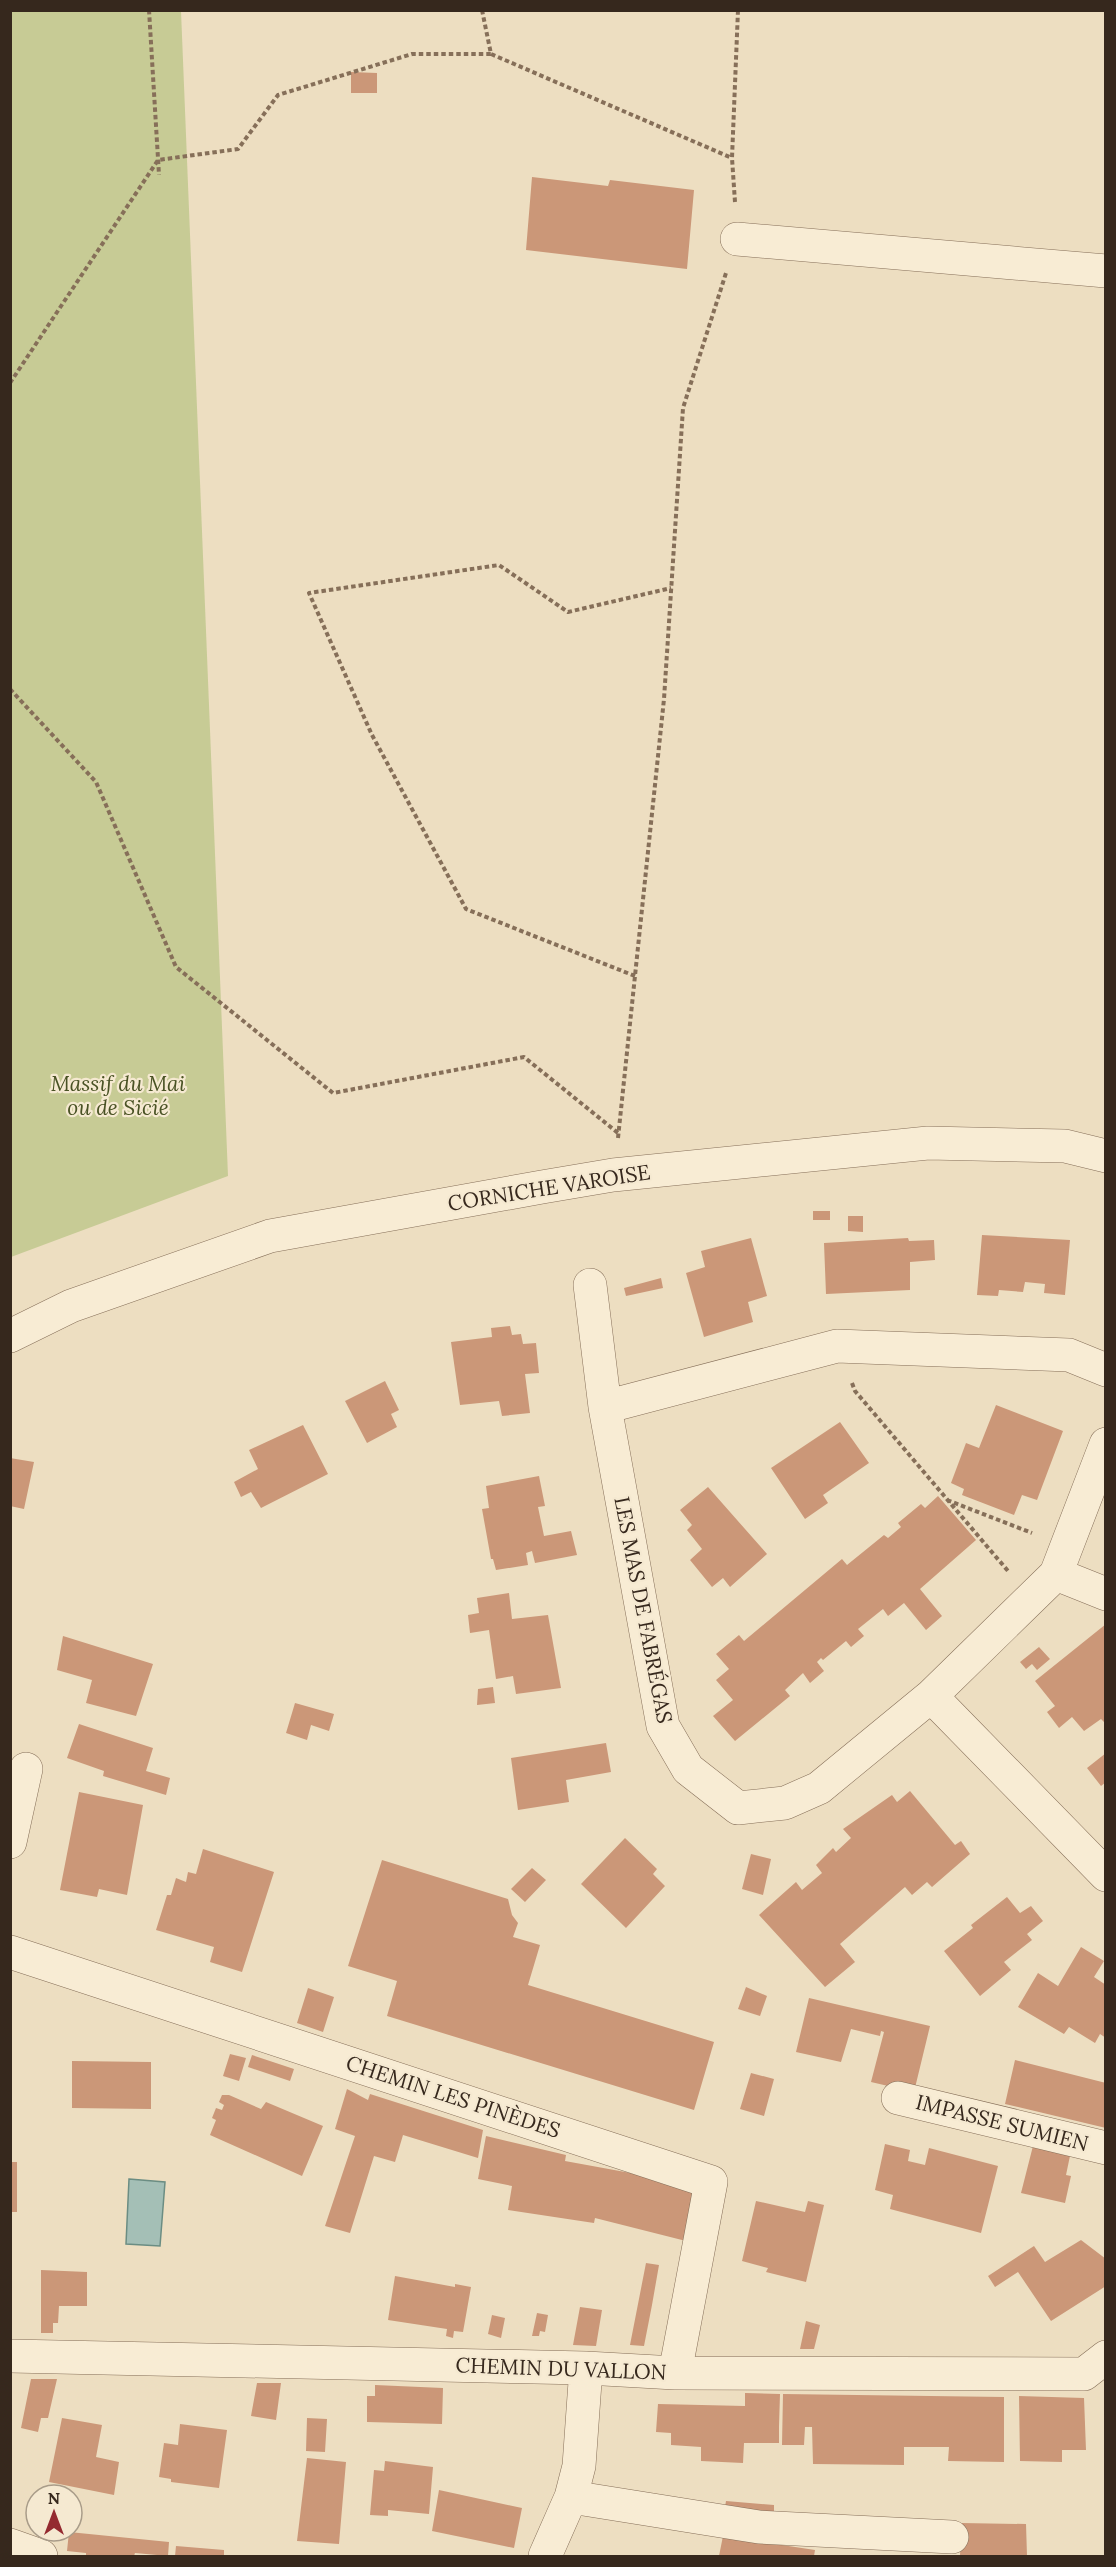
<svg xmlns="http://www.w3.org/2000/svg" width="1116" height="2567" viewBox="0 0 1116 2567" font-family="Lora,serif">
<rect width="100%" height="100%" fill="#eddec1"/>
<path fill="#c7cb95" d="M11,10l170,1 47,1165 -217,81z"/>
<path fill="#a4bfb6" stroke="#6b8d83" stroke-width="1.5" d="M129,2179l36,3 -5,64 -34,-2z"/>
<path fill="#cb9778" d="M351,72l26,1v20h-26z
M532,177l76,9 2,-6 84,10 -7,79 -161,-19z
M813,1211h17v9h-17z
M848,1216h15v16l-15,-1z
M982,1235l88,5 -5,55 -21,-2 1,-9 -20,-2 -2,10 -24,-2 -1,6 -21,-1z
M751,1238l16,58 -19,6 5,20 -49,15 -18,-64 19,-6 -4,-16z
M908,1238l1,3 25,-1 1,20 -25,2v28l-84,4 -2,-51z
M661,1278l2,10 -37,8 -2,-8z
M510,1326l2,9 9,-1 2,10 13,-1 3,30 -14,1 5,39 -28,3 -3,-15 -39,4 -9,-63 41,-5 -1,-9z
M385,1381l14,29 -8,4 6,13 -30,16 -22,-42z
M996,1405l67,26 -26,69 -15,-5 -8,20 -52,-20 2,-6 -13,-6 15,-40 13,5z
M840,1422l29,41 -46,32 5,8 -23,16 -34,-51z
M303,1425l25,49 -67,34 -10,-16 -10,5 -7,-15 24,-13 -9,-19z
M10,1458l24,4 -10,47 -14,-3z
M539,1476l6,30 -7,1 6,29 27,-5 6,24 -42,8 -3,-12 -6,2 2,12 -32,5 -3,-11h-2l-9,-50 7,-1 -3,-22z
M708,1487l59,67 -37,33 -7,-9 -11,9 -22,-27 12,-11 -15,-19 5,-5 -12,-15z
M938,1496l38,44 -56,49 22,27 -16,14 -22,-27 -16,13 -5,-7 -25,20 6,7 -13,11 -5,-6 -23,19 -2,-2 -4,4 7,9 -14,12 -7,-10 -18,17 5,6 -55,45 -22,-25 20,-16 -17,-20 13,-11 -13,-15 23,-19 5,6 98,-82 5,6 37,-30 4,3 13,-11 -3,-4 23,-19 4,4z
M509,1593l3,26 36,-4 13,73 -45,6 -3,-18 -17,3 -7,-49 -19,3 -2,-18 11,-2 -2,-15z
M1106,1624v100l-5,-5 -17,12 -12,-14 -13,11 -12,-16 8,-6 -20,-25z
M63,1636l90,28 -17,52 -50,-13 6,-23 -35,-10z
M1039,1647l11,12 -13,11 -5,-6 -6,5 -6,-7z
M493,1687l2,16 -18,2 1,-16z
M295,1703l39,11 -5,17 -18,-6 -4,15 -21,-7z
M79,1724l74,24 -7,23 24,7 -4,17 -63,-19 1,-5 -37,-13z
M606,1743l5,29 -45,8 3,22 -51,8 -7,-52z
M1106,1753v29l-5,4 -14,-18z
M910,1791l45,54 6,-4 9,13 -38,33 -5,-5 -15,13 -7,-8 -65,57 15,18 -30,25 -66,-72 37,-33 6,8 20,-17 -6,-8 17,-17 3,4 15,-14 -8,-9 49,-34 5,7z
M79,1792l64,13 -16,90 -28,-6 -2,8 -37,-7z
M625,1838l32,31 -4,5 12,12 -39,42 -45,-44z
M203,1849l71,23 -32,100 -32,-10 4,-15 -58,-17 11,-35h4l5,-17 10,4 2,-10 8,2z
M751,1854l20,5 -8,36 -21,-6z
M382,1860l126,39 4,16 6,8 -5,14 27,8 -12,40 186,57 -20,68 -307,-94 10,-35 -49,-15z
M532,1868l14,12 -21,22 -14,-13z
M1007,1897l13,16 11,-7 12,15 -16,13 5,6 -28,22 7,8 -31,26 -36,-45 29,-23 -2,-3z
M1081,1947l23,14 -10,16 12,8v53l-6,-4 -5,9 -26,-16 -5,7 -46,-27 20,-34 20,13z
M746,1987l21,9 -7,20 -22,-7z
M308,1988l26,9 -11,35 -26,-9z
M809,1998l121,28 -16,66 -43,-10 13,-50 -3,-1 -1,5 -29,-7 -10,33 -45,-10z
M230,2054l16,4 -7,23 -16,-5z
M252,2055l42,14 -4,12 -42,-14z
M1015,2060l91,23v45l-101,-24z
M72,2061l79,1v47l-79,-1z
M751,2073l23,6 -10,37 -24,-7z
M347,2089l21,11 2,-6 113,36 -5,28 -75,-23 -8,27 -21,-6 -24,77 -25,-7 30,-90 -20,-7z
M222,2095h7l32,14 5,-7 57,24 -21,50 -92,-41 6,-15 -4,-2 4,-10 6,2 2,-5 -5,-3z
M486,2136l80,19 -1,6 71,13 60,17 -10,50 -91,-23 -1,5 -86,-13 4,-24 -34,-7z
M1034,2142l37,9 -5,24 5,1 -6,27 -44,-10z
M885,2144l25,6 -2,11 17,4 4,-17 69,18 -17,67 -91,-24 3,-14 -18,-5z
M10,2162h7v50h-7z
M756,2201l49,11 3,-11 16,4 -18,77 -40,-10 2,-4 -26,-7z
M1081,2240l25,19v27l-55,35 -33,-49 -23,15 -7,-11 46,-30 11,16z
M646,2263l13,2 -7,40 -8,41 -14,-1z
M41,2270l46,2v34h-28l-1,17h-5v10h-12z
M395,2276l60,11v-3l16,3 -8,45 -9,-1 -1,7 -7,-2 1,-7 -59,-9z
M580,2307l22,3 -6,36 -23,-1z
M537,2313l11,2 -3,17 -5,-1 -1,5h-7z
M492,2315l13,3 -4,20 -13,-4z
M806,2321l14,4 -6,24h-14z
M31,2379h26l-9,39h-7l-3,14 -17,-4z
M257,2383h24l-5,37 -25,-4z
M375,2385l68,3 -1,36 -75,-2v-26h8z
M745,2393l35,1 -1,32v17h-35l-1,20 -42,-2v-14l-30,-2v-12l-15,-1 2,-28 87,2z
M783,2394l221,3v65l-56,-1 1,-14h-45v18l-91,-1 -1,-37h-7l-1,18h-22z
M1019,2396l65,2 2,52h-24v12l-42,-1z
M62,2418l40,7 -6,32 23,5 -5,33 -65,-13z
M307,2418l20,1 -2,33 -19,-1z
M180,2424l47,6 -8,58 -48,-6v-3l-12,-2 5,-34 14,2z
M307,2458l39,4 -7,82 -42,-3z
M385,2461l48,6 -4,47 -41,-4v6l-18,-1 4,-45 10,1z
M439,2490l83,18 -8,40 -82,-17z
M726,2501l48,4v11l-50,-3z
M961,2523l65,1 1,32h-67z
M69,2532l100,10 -1,14 -33,-3 -1,3h-48v-3l-19,-2z
M723,2536l92,14 -1,6h-95z
M176,2546l48,4v6h-49z"/>
<g fill="none" stroke-linecap="round" stroke-linejoin="round">
<g stroke="#866f59" stroke-width="34">
<path id="minor" d="M737,239l369,32
M590,1285l15,122 58,319 25,43 50,39 47,-5 34,-15 112,-92 125,-122 50,-130
M10,1336l61,-30 199,-70 272,-49 71,-12 315,-32 137,3 41,10
M605,1407l232,-61 232,9 37,15
M1056,1574l50,20
M931,1696l175,179
M10,1842l16,-73
M10,1952l701,230 -36,191
M898,2098l208,50
M10,2356l576,12 89,5 409,1 22,-17
M571,2497l188,30 193,10
M10,2545l31,11
M545,2556l26,-59 8,-31 7,-98"/>
</g>
<path stroke="#866f59" stroke-width="4" stroke-dasharray="4.5 3" stroke-linecap="butt" d="M149,10l10,165
M482,10l9,44 241,104
M735,202l-3,-44 6,-148
M10,383l148,-223 80,-11 40,-54 134,-41h79
M10,689l86,93 80,185 157,126 191,-36 94,76
M635,976l-169,-67 -94,-174 -63,-142 190,-28 69,47 103,-24
M618,1138l46,-439 19,-291 43,-135
M852,1383l3,8 153,180
M947,1500l85,33"/>
<use href="#minor" stroke="#f8ecd4" stroke-width="33"/>
</g>
<g text-anchor="middle" stroke-width="4.5" stroke-linejoin="round" paint-order="stroke">
<g font-size="21" font-style="italic" fill="#495224" stroke="#f5e9d1">
<text x="118" y="1091">Massif du Mai<tspan x="118" dy="24">ou de Sicié</tspan></text>
</g>
<g font-size="21" fill="#36281d" stroke="#f5e9d1">
<text transform="translate(549 1188) rotate(-9)" y="7">CORNICHE VAROISE</text>
<text transform="translate(643 1610) rotate(79)" y="7">LES MAS DE FABRÉGAS</text>
<text transform="translate(453 2097) rotate(18)" y="7">CHEMIN LES PINÈDES</text>
<text transform="translate(1002 2123) rotate(14)" y="7">IMPASSE SUMIEN</text>
<text transform="translate(561 2369) rotate(2)" y="7">CHEMIN DU VALLON</text>
</g>
</g>
<rect width="1116" height="2567" fill="none" stroke="#36281d" stroke-width="24"/>
<g transform="translate(54 2513)"><circle r="28" fill="#f5e9d1" stroke="#a99c89" stroke-width="1.5"/>
<path d="M0-4.5L10 22L0 15L-10 22Z" fill="#942a30"/>
<text y="-9" font-size="16" font-weight="bold" text-anchor="middle" fill="#36281d">N</text>
</g>
</svg>
